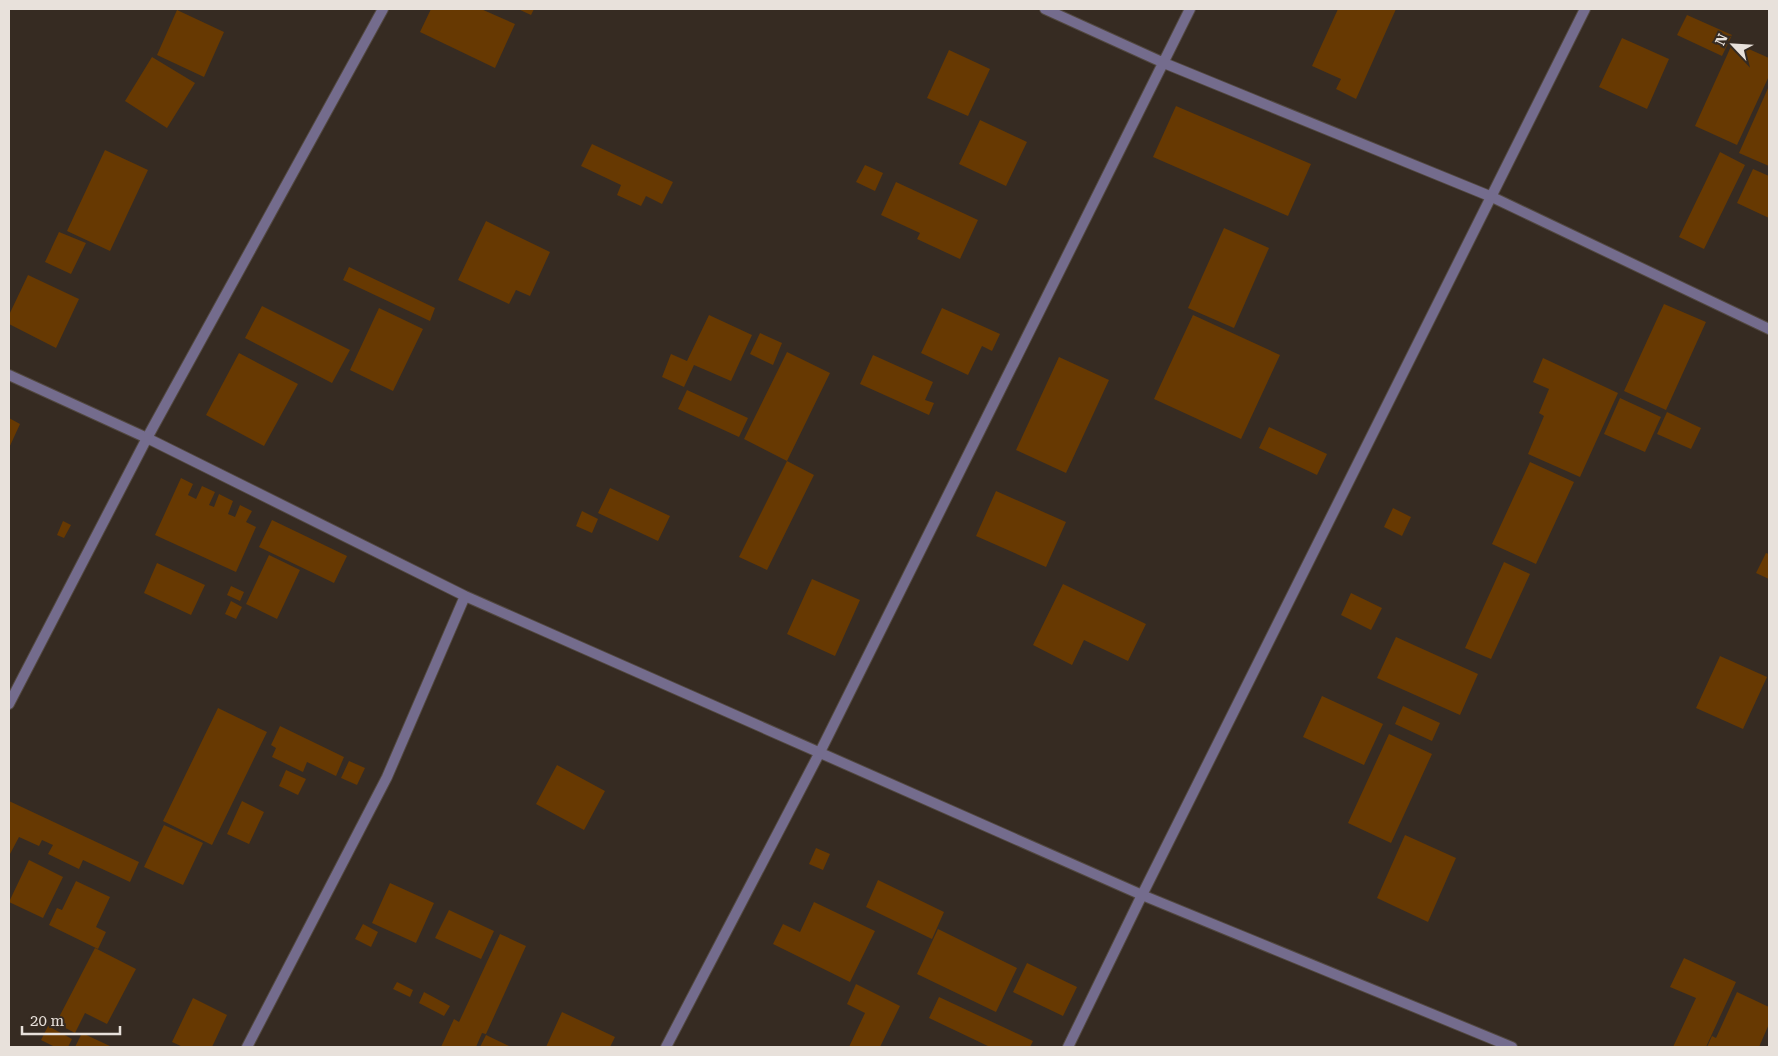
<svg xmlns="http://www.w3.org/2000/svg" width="1778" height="1056" viewBox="0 0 1778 1056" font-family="'Roboto Serif',serif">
<rect width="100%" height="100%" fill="#362b22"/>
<path fill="#673902" d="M431,9h50l34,15 -20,44 -75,-36z
M518,9h16l-3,6z
M1338,9h58l-40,90 -20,-10 5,-10 -29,-13z
M177,10l47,22 -20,45 -47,-22z
M1687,15l45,20 -10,21 -45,-21z
M1622,38l47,21 -22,50 -48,-22z
M1733,42l36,16v18l-32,69 -42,-19z
M949,50l41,19 -22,47 -41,-18z
M152,57l43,26 -28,45 -42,-27z
M1769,86v80l-30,-13z
M1176,106l135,58 -23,52 -135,-59z
M980,120l47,22 -21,44 -47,-22z
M592,144l81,38 -11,22 -16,-8 -5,10 -24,-11 4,-10 -40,-19z
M105,150l43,20 -38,81 -43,-20z
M1720,152l25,13 -41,84 -25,-12z
M865,165l18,8 -8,18 -19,-9z
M1753,169l16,7v42l-32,-15z
M896,182l82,38 -18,39 -43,-20 3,-6 -39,-18z
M486,221l64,31 -20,44 -14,-6 -7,14 -51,-24z
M1224,228l45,20 -35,80 -46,-20z
M59,232l27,11 -15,31 -26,-12z
M349,267l86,41 -5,13 -87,-41z
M28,275l51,24 -23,49 -47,-24v-9z
M1664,304l42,18 -40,88 -42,-19z
M262,306l88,44 -18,33 -87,-45z
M379,308l44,21 -30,62 -43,-21z
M942,308l58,26 -8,17 -10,-5 -14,29 -47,-22z
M709,315l43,20 -21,46 -37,-16 -10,22 -22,-10 9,-23 16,7z
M1193,315l87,40 -39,84 -87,-40z
M760,333l22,10 -9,22 -23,-11z
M787,352l43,21 -43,88 -43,-22z
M239,353l59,31 -34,62 -58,-31z
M873,355l60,27 -8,18 9,3 -5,12 -69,-31z
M1059,357l50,23 -43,93 -50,-23z
M1543,358l75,35 -38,84 -52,-23 16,-38 -5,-3 10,-24 -16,-7z
M687,390l61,28 -9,19 -61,-28z
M1620,398l41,19 -16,35 -41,-18z
M1667,412l34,16 -10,21 -34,-15z
M9,418l11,6 -11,24z
M1269,427l58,27 -10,21 -58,-27z
M787,461l27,14 -47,95 -28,-13z
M1530,462l44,20 -38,82 -44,-20z
M181,478l12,6 -5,11 8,4 6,-13 13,6 -6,13 5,2 5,-13 14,7 -5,13 7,3 5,-12 12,6 -6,11 10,5 -20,45 -81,-37z
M610,488l60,28 -12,25 -60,-28z
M996,491l70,31 -20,45 -70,-31z
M1393,508l18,9 -9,19 -18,-9z
M582,511l16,8 -6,14 -16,-7z
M272,520l75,36 -13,27 -75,-36z
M63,521l8,4 -7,13 -7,-3z
M1766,553l3,1v25l-13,-6z
M269,555l31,15 -23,49 -31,-15z
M1504,562l26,12 -39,85 -26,-11z
M157,563l48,22 -14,30 -47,-22z
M812,579l48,21 -25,56 -48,-22z
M1063,584l83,40 -18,37 -44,-21 -12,25 -39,-20z
M231,586l13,6 -4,9 -13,-6z
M1351,593l31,15 -11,22 -30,-15z
M231,601l11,6 -6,12 -11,-5z
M1396,637l82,37 -18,41 -83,-37z
M1720,656l47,21 -24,52 -47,-21z
M1322,696l61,28 -19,41 -61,-28z
M1403,706l37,17 -8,18 -37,-17z
M218,708l49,24 -55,113 -49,-24z
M280,726l64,31 -8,19 -29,-14 -4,10 -31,-15 4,-9 -5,-3z
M1389,734l43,20 -41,89 -43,-20z
M349,761l16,7 -8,17 -16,-7z
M557,765l48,26 -21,39 -48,-26z
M286,770l20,9 -8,16 -19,-9z
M9,801l130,61 -9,20 -47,-22 -4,9 -31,-15 5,-9 -11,-5 -3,6 -20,-9 -9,17 -1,-1z
M242,801l22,11 -15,32 -22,-10z
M164,825l39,18 -20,42 -39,-18z
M1405,835l51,23 -28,64 -51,-24z
M816,848l14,6 -7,16 -14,-6z
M29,860l34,17 -20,41 -34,-16z
M878,880l66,32 -12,27 -66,-32z
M76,881l34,16 -14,30 10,5 -8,17 -49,-24 8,-17 5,2z
M390,883l44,20 -18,40 -44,-20z
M814,902l61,29 -25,51 -77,-38 10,-20 17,8z
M449,910l45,21 -13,28 -46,-21z
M363,924l15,8 -7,15 -16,-8z
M938,929l79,39 -21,44 -79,-38z
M500,934l26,12 -40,88 -4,-1 -6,14h-35l13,-28 5,3z
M95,948l41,21 -29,55 -22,-11 -10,20 -19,-10z
M1684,958l52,24 -30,65h-33l23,-49 -26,-11z
M1027,963l50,24 -14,29 -50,-24z
M397,982l16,8 -3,7 -17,-8z
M856,984l44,22 -20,41h-31l16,-34 -18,-9z
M424,992l26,14 -6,10 -25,-13z
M1737,992l32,15v17l-10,23h-52l5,-11 4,2z
M939,997l94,44 -3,6h-40l-61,-29z
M193,998l34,17 -15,32h-29l-11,-5z
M562,1012l53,25 -5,10h-64z
M48,1026l24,13 -4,8h-13l-14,-7z
M82,1033l30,14h-37z
M486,1035l25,12h-31z"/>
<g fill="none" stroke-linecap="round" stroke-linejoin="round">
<g stroke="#524840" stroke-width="12">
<path id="minor" d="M1045,9l119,54 328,134 277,132
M9,375l138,63 318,158 677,299 370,152
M9,704l138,-266 236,-429
M247,1047l140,-270 78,-181
M666,1047l154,-295 370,-743
M1068,1047l74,-152 443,-886"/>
</g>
<use href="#minor" stroke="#746c8d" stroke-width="10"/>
</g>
<rect width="1778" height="1056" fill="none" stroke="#e8e1db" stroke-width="20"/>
<g transform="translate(1733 45) rotate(295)" stroke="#362b22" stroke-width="4" paint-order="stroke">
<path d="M0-4L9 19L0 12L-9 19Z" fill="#e8e1db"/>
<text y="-8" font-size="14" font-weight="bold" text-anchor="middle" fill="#e8e1db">N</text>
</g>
<path d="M22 1026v8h98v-8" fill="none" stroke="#e8e1db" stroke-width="2.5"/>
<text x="30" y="1026" font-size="15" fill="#e8e1db" stroke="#362b22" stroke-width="4" paint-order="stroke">20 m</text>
</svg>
